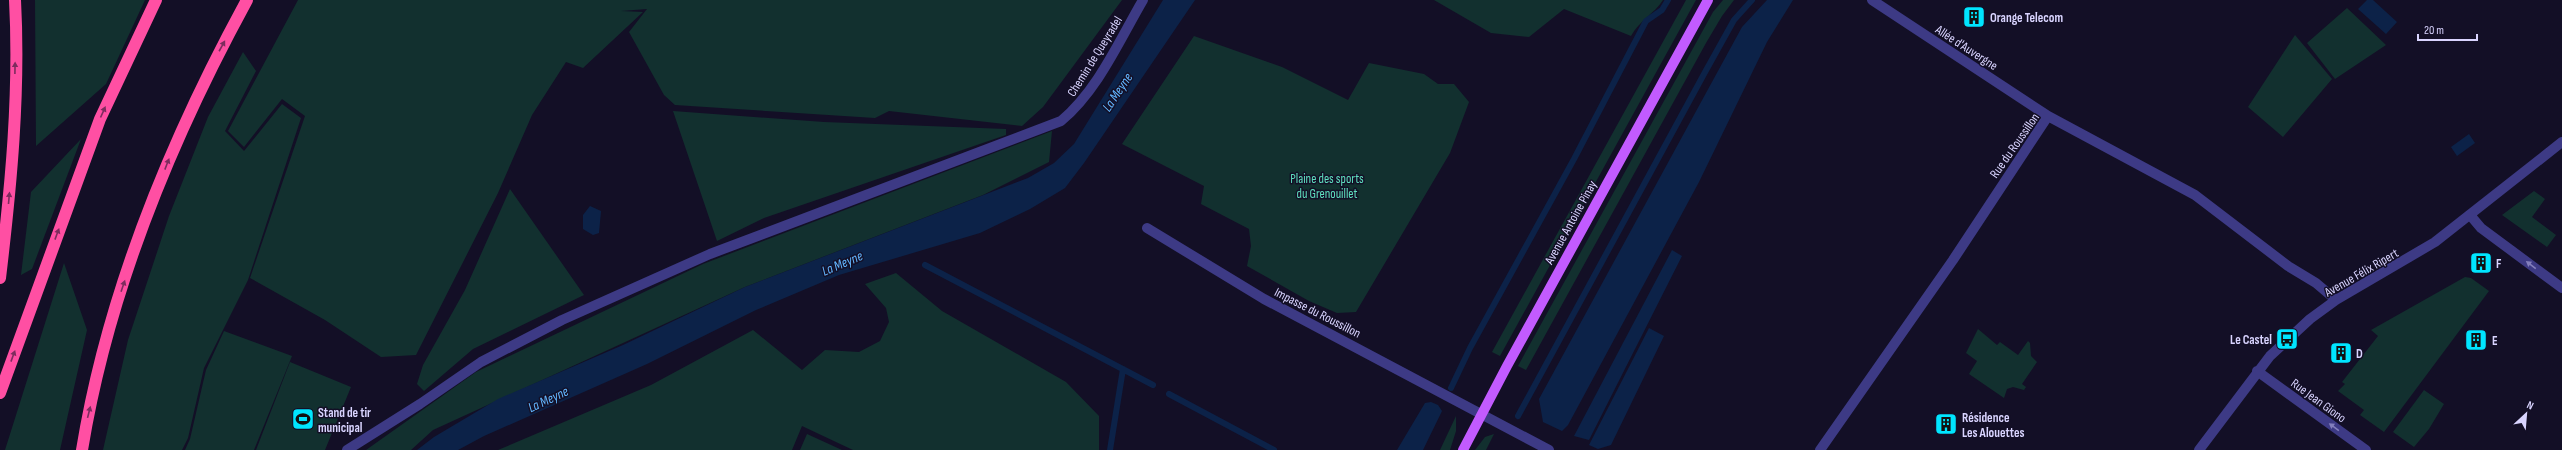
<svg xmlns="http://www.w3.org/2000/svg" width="2562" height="450" viewBox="0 0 2562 450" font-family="'Sofia Sans Condensed',sans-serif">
<rect width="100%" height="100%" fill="#130f26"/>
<path fill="#12302f" d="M35,0h110l-39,84 -70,62z
M298,0h824l-79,107 -21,19 -133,-15 -14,7 -200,-13 -11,-10 -35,-63 18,-23 -26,2 22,1 -60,56 -17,-6 -34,53 -34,78 -82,162 -35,2 -56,-37 -75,-42 55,-162 -23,-17 -38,48 -16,-16z
M1434,0h229c-9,14 -24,21 -32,36l-67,-27 -35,28 -38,-4z
M1686,0h10l-196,356 -8,-4z
M1723,0h11l-12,16 -16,27 -180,327 -8,-4 195,-354z
M2347,8l39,37 -51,34 -28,-36z
M2295,35l37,44 -49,58 -35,-30z
M1194,36l88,31 66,33 21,-37 55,11 14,10h16l15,18 -19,51 -94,159 -19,1 -28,-12 -62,-35 4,-20 -2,-17 -48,-25 3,-18 -82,-42z
M243,52l13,19 -31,60 19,20 38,-47 19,14 -53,162 -44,88 -16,70 -6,12h-79l25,-110 41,-124 39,-99z
M673,111l151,11 182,7v6l-242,83 -47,23z
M1052,131l-3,31 -66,33 -238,92 -312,143 -22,20h-45l110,-78 227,-108z
M81,139l-49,130 -11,6 10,-83z
M510,189l74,106 -111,54 -49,42 -7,-7 6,-19 42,-75z
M2534,191l11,8 -13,18 24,18 -9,12 -45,-32z
M64,263l23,67 -27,120h-55z
M896,273l46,38 124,71 33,34v34h-246l-51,-24 -10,24h-294l153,-65 102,-55 49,40 23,-20 34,2 21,-11 9,-19 -3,-14 -21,-24z
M2465,277l6,1 18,13 -105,141 -24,-17 4,-5 -26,-19 7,-7 -3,-2 36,-46 -7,-6z
M1978,329l19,16 3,-3 18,13 10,-14 2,2 1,13 6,6 -15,22 4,3 -2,3 -11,-3 -6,2 -3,9 -35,-24 8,-13 -11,-8z
M224,331l68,25 -38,94h-69l5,-11 16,-69z
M290,362l61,25 -26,63h-69z
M2424,390l20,14 -15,25 -15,18 -21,-15z
M1456,416v15l-6,19h-10z
M807,434l35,16h-42z
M1494,434l-8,16h-11l10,-13z"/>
<path fill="#0c2248" d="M1163,0h32l-111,163 -19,25 -35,21 -50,24 -141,42 -83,35 -109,54 -163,72 -26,14h-41l17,-13 64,-38 125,-54 122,-58 283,-109 26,-15 20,-19z
M1767,0h26l-26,42 -68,140 -131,243 -6,6 -19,-9 -4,-23 203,-372z
M2367,0h6l24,22 -11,12 -28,-25z
M2469,134l6,9 -18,13 -6,-9z
M590,206l11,5 -2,22 -6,2 -10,-6v-14z
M1672,250l10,6 -93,184 -15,-4z
M1649,328l15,8 -53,109 -13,4 -9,-4z
M1431,402l7,3 4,6 -19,39h-26l28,-47z"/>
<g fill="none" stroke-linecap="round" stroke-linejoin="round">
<path stroke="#0c2248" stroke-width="6" d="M925,265l228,120
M1451,388l19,-40 104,-189 72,-138 16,-11 6,-10
M1169,394l105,56
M1518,416l186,-342 30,-54 18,-20
M1110,450l13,-81"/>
<path stroke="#3d3a85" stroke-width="10" d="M1872,0l176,116 147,79 93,71 28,17 20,17
M2470,215l11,13 81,60
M1147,228l117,71 285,151
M2257,371l109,79
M347,450l73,-46 61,-42 81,-42 148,-66 351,-133c37,-31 58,-80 82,-121
M1820,450l133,-190 95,-144
M2199,450l71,-94 40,-37 26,-19 99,-58 127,-100"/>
<path stroke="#c25bff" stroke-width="10" d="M1463,450l44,-84 201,-366"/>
<path stroke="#ff4fa3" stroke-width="12" d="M0,278c11,-92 20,-185 15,-278
M0,393l100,-274 56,-119
M82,450c26,-159 88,-309 165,-450"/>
</g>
<defs><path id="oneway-solid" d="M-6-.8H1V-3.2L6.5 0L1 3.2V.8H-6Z"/></defs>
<g fill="#7d2c5e">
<use href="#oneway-solid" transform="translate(222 46) rotate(-61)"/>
<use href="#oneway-solid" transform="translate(15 68) rotate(-89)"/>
<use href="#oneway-solid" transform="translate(103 112) rotate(-66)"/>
<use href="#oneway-solid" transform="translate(167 164) rotate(-69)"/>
<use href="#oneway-solid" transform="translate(9 198) rotate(-85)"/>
<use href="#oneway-solid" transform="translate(57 234) rotate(-70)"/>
<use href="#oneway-solid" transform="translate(123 286) rotate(-71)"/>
<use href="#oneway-solid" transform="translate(13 356) rotate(-70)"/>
<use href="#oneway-solid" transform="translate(89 412) rotate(-76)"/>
</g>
<g fill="#837fbc">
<use href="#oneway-solid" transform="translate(2531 265) rotate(-143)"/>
<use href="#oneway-solid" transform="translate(2334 427) rotate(-144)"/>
</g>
<defs>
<g id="building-square" transform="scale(1.15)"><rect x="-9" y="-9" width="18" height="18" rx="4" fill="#00e5ff" stroke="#130f26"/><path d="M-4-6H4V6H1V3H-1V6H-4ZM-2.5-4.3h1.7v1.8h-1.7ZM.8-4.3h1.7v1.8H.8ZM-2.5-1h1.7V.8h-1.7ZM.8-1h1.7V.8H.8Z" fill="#111"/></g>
<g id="bus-square" transform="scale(1.15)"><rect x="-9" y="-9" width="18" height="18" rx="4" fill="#00e5ff" stroke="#130f26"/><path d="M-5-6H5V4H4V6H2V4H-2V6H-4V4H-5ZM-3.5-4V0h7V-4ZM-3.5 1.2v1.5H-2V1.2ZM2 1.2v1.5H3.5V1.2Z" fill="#111"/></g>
<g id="stadium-square" transform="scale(1.15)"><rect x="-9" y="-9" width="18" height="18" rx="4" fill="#00e5ff" stroke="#130f26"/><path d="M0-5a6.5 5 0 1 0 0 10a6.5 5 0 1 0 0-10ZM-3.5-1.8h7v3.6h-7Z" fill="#111"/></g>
</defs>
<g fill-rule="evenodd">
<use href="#building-square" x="1974" y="17"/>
<use href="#building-square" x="2481" y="263"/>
<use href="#bus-square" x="2287" y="339"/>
<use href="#building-square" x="2476" y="340"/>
<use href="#building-square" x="2341" y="353"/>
<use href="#stadium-square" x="303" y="419"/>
<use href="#building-square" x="1946" y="424"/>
</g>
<g text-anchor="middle" stroke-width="3" stroke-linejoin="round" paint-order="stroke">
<g font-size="13" font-weight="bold" fill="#d9d4ff" stroke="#130f26" text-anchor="start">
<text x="1990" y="22">Orange Telecom</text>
<text x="2496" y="268">F</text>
<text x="2272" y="344" text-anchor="end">Le Castel</text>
<text x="2492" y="345">E</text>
<text x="2356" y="358">D</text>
<text x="318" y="417">Stand de tir<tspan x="318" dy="15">municipal</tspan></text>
<text x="1962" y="422">Résidence<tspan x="1962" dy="15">Les Alouettes</tspan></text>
</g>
<g font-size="13" fill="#d9d4ff" stroke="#130f26">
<text transform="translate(1967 47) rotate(33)" y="5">Allée d'Auvergne</text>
<text transform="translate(1094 56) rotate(-58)" y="5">Chemin de Queyradel</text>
<text transform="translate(2014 145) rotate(-55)" y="5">Rue du Roussillon</text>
<text transform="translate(1570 222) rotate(-61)" y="5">Avenue Antoine Pinay</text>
<text transform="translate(2361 272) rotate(-30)" y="5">Avenue Félix Ripert</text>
<text transform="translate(1318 312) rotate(27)" y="5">Impasse du Roussillon</text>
<text transform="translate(2319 400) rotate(36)" y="5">Rue Jean Giono</text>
</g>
<g font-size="13" fill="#5fe0c0" stroke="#130f26">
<text x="1327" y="183">Plaine des sports<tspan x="1327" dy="15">du Grenouillet</tspan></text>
</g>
<g font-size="14" font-style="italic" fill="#62b6ff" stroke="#130f26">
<text transform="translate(1117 92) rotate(-56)" y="5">La Meyne</text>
<text transform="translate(842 263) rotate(-23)" y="5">La Meyne</text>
<text transform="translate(548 399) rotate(-25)" y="5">La Meyne</text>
</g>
</g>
<g transform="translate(2526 414) rotate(26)" stroke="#130f26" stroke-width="3" paint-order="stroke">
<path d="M0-3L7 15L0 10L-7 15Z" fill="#d9d4ff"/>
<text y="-6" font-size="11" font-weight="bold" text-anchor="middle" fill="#d9d4ff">N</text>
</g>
<path d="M2418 34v6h59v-6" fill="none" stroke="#d9d4ff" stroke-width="2"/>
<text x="2424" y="34" font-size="12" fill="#d9d4ff" stroke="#130f26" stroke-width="3" paint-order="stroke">20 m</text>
</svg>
